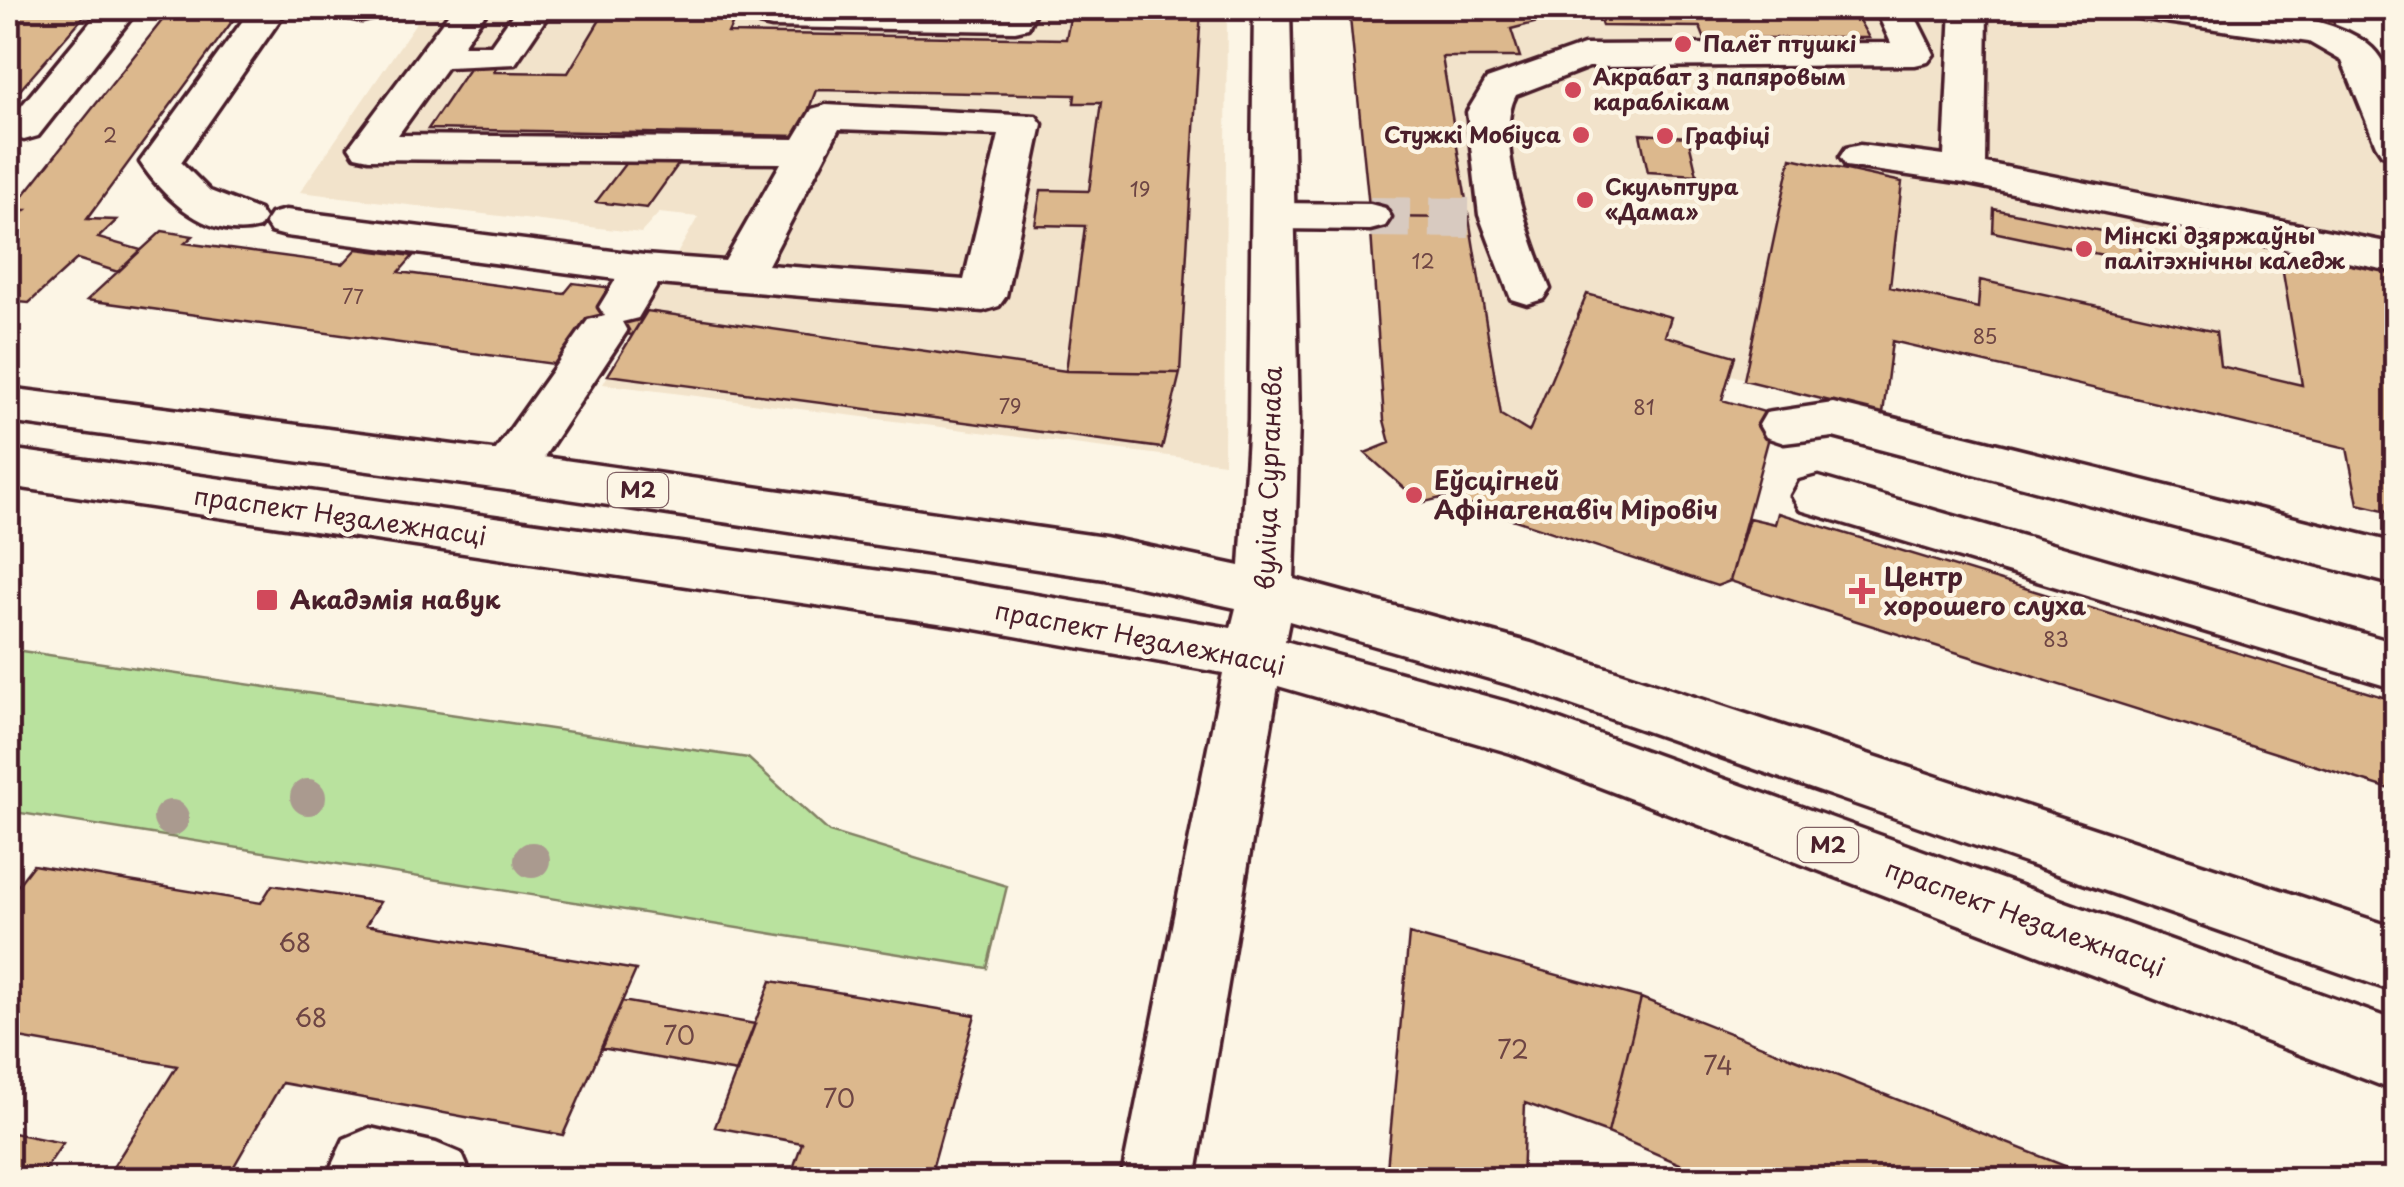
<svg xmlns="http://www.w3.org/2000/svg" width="2404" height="1187" viewBox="0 0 2404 1187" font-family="'Playpen Sans',sans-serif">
<rect width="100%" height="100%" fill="#fcf5e5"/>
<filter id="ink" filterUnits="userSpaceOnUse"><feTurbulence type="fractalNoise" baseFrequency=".01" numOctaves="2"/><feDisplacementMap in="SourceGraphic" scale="20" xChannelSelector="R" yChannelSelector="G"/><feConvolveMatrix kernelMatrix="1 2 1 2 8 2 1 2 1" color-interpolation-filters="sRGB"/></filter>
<g filter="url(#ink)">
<path fill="#f2e3cb" d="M426,8h801l-3,455 -621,-79 95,-167 -39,-4 -18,20 -341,-41z
M1349,8h734l223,30 69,20 21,-9v464l-38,-9 -11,-56 -455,-107 -9,73 -156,-40 -4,26 52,15 -45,166 -13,5 -272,-88 -24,5 -56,-50 24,-10z"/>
<path fill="#b9e29e" stroke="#828064" stroke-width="2.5" d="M8,649l740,109 81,74 178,54 -20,82 -979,-157z"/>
<path fill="#dcb88d" stroke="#4a1f2b" stroke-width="2.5" d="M8,8h83l-83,96z
M172,8h70l-155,211 30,1 -19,18 43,12 -23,22 -41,-13 -48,44 -21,-2v-76l18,-15h-14z
M607,8h133l-12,25 338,6 6,-31h129l-21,365 -114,-2 19,-145 -50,-1 6,-35 48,1 12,-88h-27l1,-8 -259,-5 -17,46 -371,-7 43,-63h26l-3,6 74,1z
M1349,8h212l15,4 -65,17 9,28h-78l27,161 -99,-1z
M1561,8h291l17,30h-128l6,4h-41l-6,-15 -98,-1 -4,-12z
M2201,8l130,1 4,19z
M1640,134l48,3 9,38 -49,-3z
M631,156l49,6 -33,46 -51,-6z
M1791,158l111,24 -12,105 88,21 2,-28 236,52 4,34 82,19 -21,-124 20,5 -3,-20 90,19 8,24v224l-38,-9 -11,-56 -455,-107 -9,73 -139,-34z
M1994,209l146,30 1,24 -148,-31z
M1370,217l99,1 32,197 28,17 58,-138 84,23 -6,19 70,20 -13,44 53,15 -45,166 -13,5 -272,-89 -24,6 -56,-50 25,-10 -6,-23z
M162,231l31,5 -8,7 158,21 14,-15 56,7 -14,16 165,22 9,-11 48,6 1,18 25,4 -15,24 -28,-4 -36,35 -481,-66z
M647,311l419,60 114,2 -18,75 -554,-73z
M1778,513l618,188v90l-666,-210 19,-63 26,6z
M33,865l228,38 11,-18 108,17 -14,23 270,45 -73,165 -281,-52 -56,97h-121l72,-114 -169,-30v-138z
M1409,934l232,64 -33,135 -83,-30 -3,77h-136z
M771,981l204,34 -46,165h-140l13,-37 -87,-16z
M1641,998l459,182h-383l-109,-47z
M622,1001l133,23 -18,48 -136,-24z
M8,1132l55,11 -25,37h-30z"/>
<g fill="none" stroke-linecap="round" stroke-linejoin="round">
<path stroke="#d8cac0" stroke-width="40" stroke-dasharray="40 20" stroke-linecap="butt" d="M1370,217l99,1"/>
<g stroke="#4a1f2b" stroke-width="7">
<path id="minor" d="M102,8h37l-101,128 -14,4 -14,-4v-16z
M252,8h36l-107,154 29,29 49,19 6,9 -6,9c-50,13 -94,-28 -119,-66z
M345,8h36l-6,10 -13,3 -13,-3z
M453,8h36l-26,37h28l26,-37h36l-38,56 -68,3 -49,68 396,4 18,-30 14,-4 210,11 6,8 -36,172 -7,10 -16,5 -325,-27 -20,34 -16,4 5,9 -101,153 -18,6 -18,-6 -8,-13 8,-13 98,-138 17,-4 -6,-9 17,-28 -330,-43 -15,-4 -6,-9 6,-9 15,-4 358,45 81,6 56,-98 -412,-4 -14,-3 -6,-9zM839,129l160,6 -35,145 -196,-15z
M759,8l242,1 36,-1 -9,20 -13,3 -243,-4 -13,-3 -5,-8z
M1875,8h36l23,46 -6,8 -13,3 -326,2 -73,28c-24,44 16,148 34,194l-7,10 -16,5 -16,-5 -32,-84 -12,-103 20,-33 97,-34 307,-2z
M1951,8h36l-2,155 411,81v28l-432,-89 -118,-17 -6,-9 6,-9 14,-3 84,11z
M2126,8c59,-4 202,-2 246,40 26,25 24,76 24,109l-14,-3 -6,-9 -34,-84 -33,-19 -165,-23 -13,-3z
M1275,203l95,1 15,4 6,9 -6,9 -15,4 -95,-1 -15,-4 -6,-9 6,-9z
M1833,403l563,140v42l-563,-148 -49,6 -18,-6 -7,-12 7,-12z
M1818,477l578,166v46l-596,-179 -8,-14 8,-14z
M370,1128l66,15 26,11 11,26h-148l19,-41z"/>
</g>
<g stroke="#4a1f2b" stroke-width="7">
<path id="major" d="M1254,8h36l9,412 -5,159 237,64 865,285v64l-868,-302 -239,-69 -4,20 233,64 878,316v70l-885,-338 -233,-67 -83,494h-74l102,-507 -264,-47 -951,-140v-37l951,133 272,46 5,-20 -132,-29 -596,-89 -500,-68v-34l500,64 596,85 136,29 9,-146z"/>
</g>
<use href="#minor" fill="#fcf5e5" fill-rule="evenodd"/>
<use href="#major" fill="#fcf5e5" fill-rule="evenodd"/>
</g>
<g fill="#aa9a8f">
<circle cx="308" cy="797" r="18"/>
<circle cx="171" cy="818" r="18"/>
<circle cx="532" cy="860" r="18"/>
</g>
</g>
<g fill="#d1495b" stroke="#fcf5e5" stroke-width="4">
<circle cx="1683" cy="44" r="10"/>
<circle cx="1573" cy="90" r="10"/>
<circle cx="1581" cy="135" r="10"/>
<circle cx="1665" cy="136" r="10"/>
<circle cx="1585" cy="200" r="10"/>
<circle cx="2084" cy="249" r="10"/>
<circle cx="1414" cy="495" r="10"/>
<path d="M1857 576h10v10h10v10h-10v10h-10v-10h-10v-10h10z"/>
<rect x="255" y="588" width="24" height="24" rx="5"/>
</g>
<g text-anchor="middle" stroke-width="9" stroke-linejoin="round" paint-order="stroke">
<g font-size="20" fill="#6e4544">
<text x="110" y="143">2</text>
<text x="1140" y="197">19</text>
<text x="1423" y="269">12</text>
<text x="353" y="304">77</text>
<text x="1985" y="344">85</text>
<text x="1010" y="414">79</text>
<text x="1644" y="415">81</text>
<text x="2056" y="647">83</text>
</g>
<g font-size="22" font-weight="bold" fill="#4a1f2b" stroke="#fcf5e5" text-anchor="start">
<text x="1703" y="52">Палёт птушкі</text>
<text x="1593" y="85">Акрабат з папяровым<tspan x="1593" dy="25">караблікам</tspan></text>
<text x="1561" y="143" text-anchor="end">Стужкі Мобіуса</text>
<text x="1685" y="144">Графіці</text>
<text x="1605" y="195">Скульптура<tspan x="1605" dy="25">«Дама»</tspan></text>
<text x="2104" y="244">Мінскі дзяржаўны<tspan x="2104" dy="25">палітэхнічны каледж</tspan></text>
</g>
<g fill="#fcf5e5" stroke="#7f5f63" stroke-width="2.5">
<rect x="608" y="473" width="60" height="34" rx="8"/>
<rect x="1798" y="828" width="60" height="34" rx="8"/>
</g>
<g font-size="22" font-weight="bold" fill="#4a1f2b">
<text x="638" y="498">М2</text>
<text x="1828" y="853">М2</text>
</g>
<g font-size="25" fill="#4a1f2b" stroke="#fcf5e5">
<text transform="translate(1269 478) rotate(-88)" y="9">вуліца Сурганава</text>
<text transform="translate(340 516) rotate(8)" y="9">праспект Незалежнасці</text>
<text transform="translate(1140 638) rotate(11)" y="9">праспект Незалежнасці</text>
<text transform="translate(2025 918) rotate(20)" y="9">праспект Незалежнасці</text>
</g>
<g font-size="25" font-weight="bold" fill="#4a1f2b" stroke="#fcf5e5" text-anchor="start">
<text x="1434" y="490">Еўсцігней<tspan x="1434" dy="29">Афінагенавіч Міровіч</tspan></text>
<text x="1884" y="586">Центр<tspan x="1884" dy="29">хорошего слуха</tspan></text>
<text x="290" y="609">Акадэмія навук</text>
</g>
<g font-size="25" fill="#6e4544">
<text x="295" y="952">68</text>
<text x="311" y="1027">68</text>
<text x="679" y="1045">70</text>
<text x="1513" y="1059">72</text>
<text x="1718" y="1075">74</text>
<text x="839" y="1108">70</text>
</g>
</g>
<rect width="2404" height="1187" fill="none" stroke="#fcf5e5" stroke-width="40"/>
<rect x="20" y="20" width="2364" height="1147" fill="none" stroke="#4a1f2b" stroke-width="4" filter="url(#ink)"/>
</svg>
